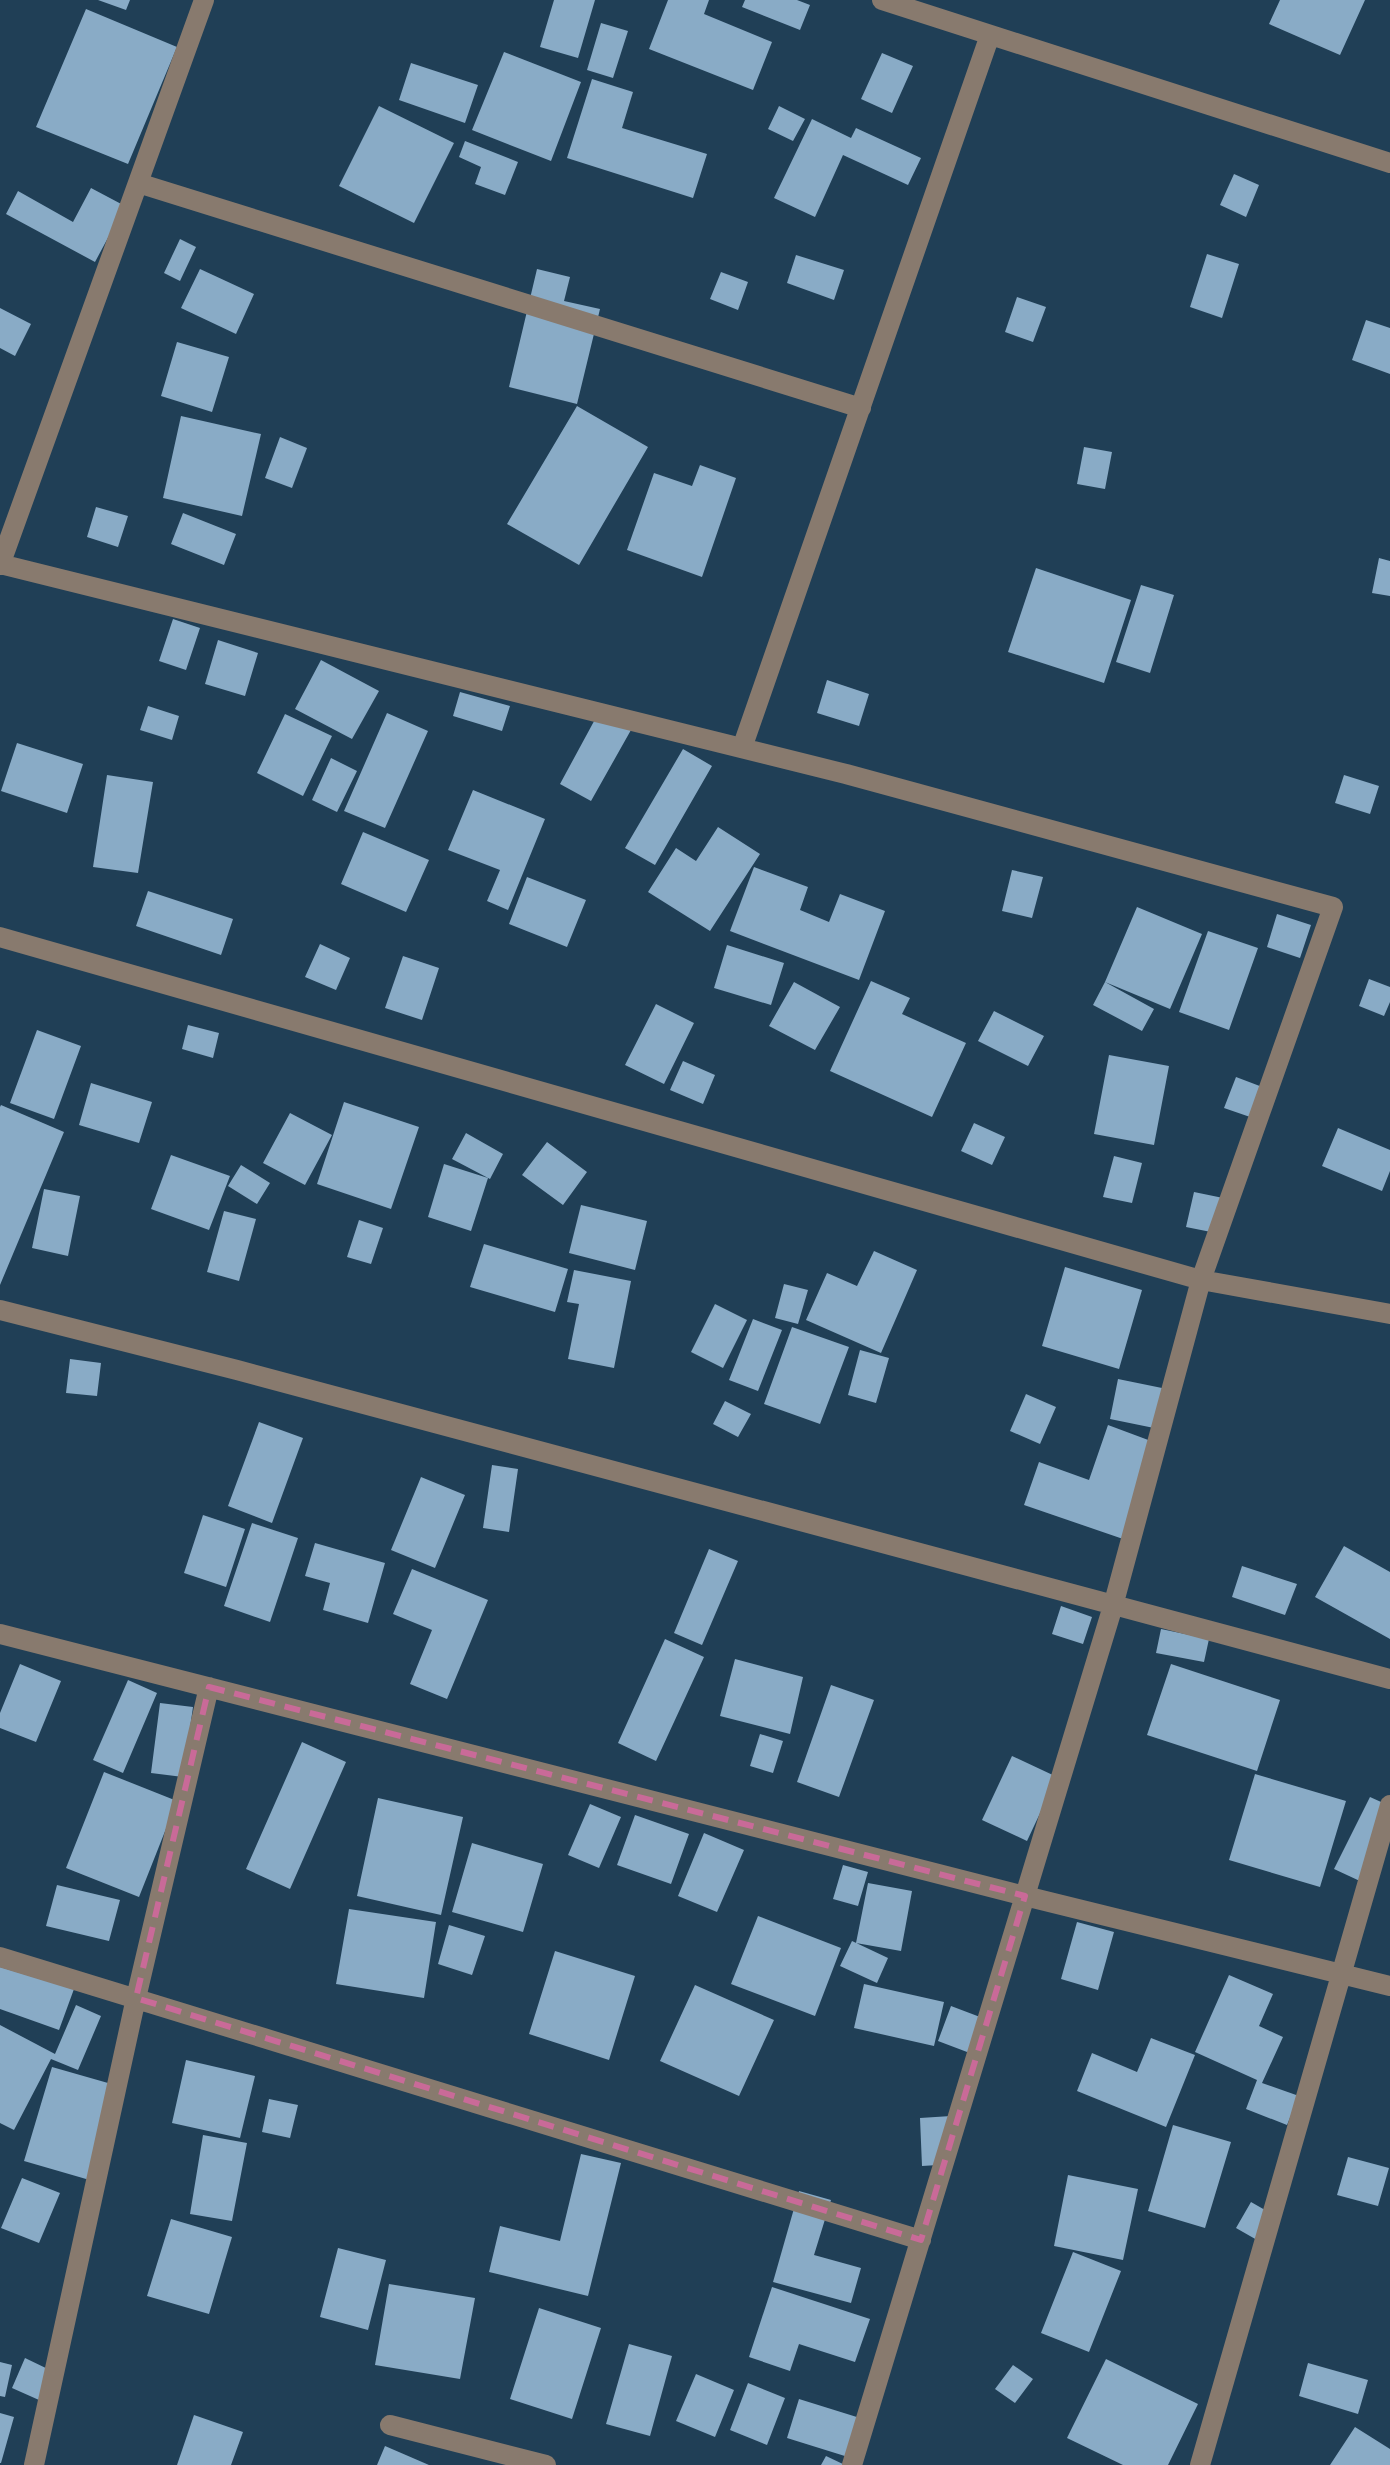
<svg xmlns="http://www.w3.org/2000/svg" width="1390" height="2465" viewBox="0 0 1390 2465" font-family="'Fira Sans Condensed',sans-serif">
<rect width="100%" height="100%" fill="#203f56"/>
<path fill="#89abc6" d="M98,0h32l-4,10z
M554,0h41l-17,58 -38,-11z
M668,0h41l-5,14 68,28 -19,48 -104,-41z
M745,0h52l13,5 -10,25 -58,-23z
M1280,0h85l-25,55 -71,-31z
M86,9l91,38 -49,117 -92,-37z
M601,23l27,8 -15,47 -26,-8z
M504,52l77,30 -30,79 -79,-31z
M882,53l31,13 -21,47 -31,-14z
M411,63l67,22 -13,38 -66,-23z
M592,79l41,13 -11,36 85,26 -14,44 -126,-40z
M379,106l75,37 -40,80 -75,-37z
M779,106l26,13 -12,22 -25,-12z
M812,119l39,19 5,-10 65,30 -13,27 -65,-30 -28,62 -41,-19z
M465,141l53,21 -13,33 -30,-11 6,-17 -22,-10z
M1234,174l25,11 -13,32 -26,-12z
M91,188l34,18 -30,56 -89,-48 12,-23 55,31z
M180,239l16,8 -16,34 -16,-8z
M1207,254l32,10 -17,54 -32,-11z
M796,255l48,15 -10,30 -47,-17z
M200,269l54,25 -18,40 -55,-26z
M537,269l33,8 -6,24 36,8 -23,95 -68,-17z
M721,272l27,10 -10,28 -28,-11z
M1017,297l29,10 -13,35 -28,-10z
M0,308l31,16 -16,32 -15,-8z
M1366,320l24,8v46l-38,-14z
M177,342l52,15 -17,55 -51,-16z
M577,406l71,41 -69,118 -72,-41z
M181,416l80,18 -19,82 -79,-18z
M280,437l27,11 -15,40 -27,-10z
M1084,447l28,5 -7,37 -28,-5z
M700,465l36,13 -34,99 -75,-27 27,-77 38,13z
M96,507l32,9 -10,31 -31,-10z
M183,513l53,21 -12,31 -53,-21z
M1379,558l11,3v35l-18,-3z
M1036,568l95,32 -27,83 -96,-31z
M1141,585l33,10 -24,78 -34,-11z
M173,619l27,9 -14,42 -27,-9z
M218,640l40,13 -13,43 -40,-12z
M321,660l58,31 -27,48 -57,-30z
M827,680l42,14 -10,32 -42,-13z
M460,692l50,14 -8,25 -49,-15z
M148,706l31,10 -7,24 -32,-10z
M599,712l32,18 -40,71 -31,-17z
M387,713l41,18 -43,97 -41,-17z
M285,714l47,22 -29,60 -46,-23z
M17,743l66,21 -16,49 -66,-22z
M683,749l29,17 -57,99 -30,-17z
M331,758l26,13 -20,41 -25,-12z
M107,775l46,7 -15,91 -45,-6z
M1344,775l35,11 -9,28 -35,-11z
M473,790l72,29 -37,91 -21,-9 13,-31 -52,-20z
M718,827l42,27 -50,77 -62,-39 28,-44 20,13z
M363,832l66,28 -23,52 -65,-28z
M754,867l54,20 -8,23 29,12 11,-28 45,17 -26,69 -129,-49z
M1012,870l31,7 -11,41 -30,-7z
M527,877l59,23 -19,47 -58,-23z
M148,891l85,28 -12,36 -85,-29z
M1137,907l65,27 -32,75 -65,-27z
M1277,914l34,11 -11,33 -33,-11z
M1208,931l50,17 -29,82 -50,-18z
M320,944l30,14 -14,32 -31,-13z
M727,945l57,18 -13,42 -57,-17z
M403,956l36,12 -17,52 -37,-12z
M1369,979l21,8v15l-6,14 -25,-10z
M871,981l39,17 -8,16 64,29 -34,74 -102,-46z
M794,982l46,25 -25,43 -46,-24z
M1105,982l49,27 -12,22 -49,-26z
M656,1004l38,19 -30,61 -39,-19z
M994,1011l50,25 -16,30 -50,-25z
M188,1025l31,8 -6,25 -31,-9z
M37,1030l44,16 -27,73 -44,-16z
M1109,1055l60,11 -15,79 -60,-11z
M683,1061l32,14 -12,29 -33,-14z
M1236,1077l29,11 -12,30 -29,-10z
M91,1083l61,19 -13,41 -60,-18z
M344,1102l75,25 -28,82 -74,-25z
M1,1105l63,27 -64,153v-178z
M290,1113l42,22 -27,50 -42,-22z
M974,1123l31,14 -13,28 -31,-14z
M1338,1128l52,22v21l-8,20 -60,-25z
M466,1133l37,21 -13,25 -38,-20z
M547,1142l40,30 -24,33 -41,-30z
M171,1155l59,21 -21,54 -58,-21z
M1114,1156l28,7 -10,40 -29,-6z
M444,1164l44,14 -17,53 -43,-14z
M241,1165l29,18 -13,21 -29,-18z
M44,1189l36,7 -12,60 -36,-8z
M1194,1192l34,7 -7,35 -35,-7z
M581,1205l66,16 -12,49 -66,-17z
M224,1211l32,8 -17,62 -32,-9z
M359,1220l24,8 -12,36 -24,-7z
M484,1244l84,25 -13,43 -85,-25z
M874,1251l43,19 -36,83 -75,-33 21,-47 30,13z
M1065,1267l77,23 -23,79 -77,-23z
M574,1270l57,11 -17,87 -46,-9 11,-55 -12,-2z
M784,1284l24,6 -10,34 -23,-6z
M715,1304l32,16 -24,48 -32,-16z
M753,1319l29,11 -24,61 -29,-11z
M792,1327l57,20 -29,77 -56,-20z
M860,1350l29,8 -13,45 -28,-8z
M70,1359l31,4 -4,33 -31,-3z
M1118,1379l44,9 -8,40 -44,-9z
M1026,1394l30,13 -16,37 -30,-13z
M725,1401l26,13 -13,23 -25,-13z
M259,1422l44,16 -31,85 -44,-17z
M1108,1425l51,19 -33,96 -102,-35 15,-43 50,18z
M492,1465l26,4 -9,63 -26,-4z
M421,1477l44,18 -30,73 -44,-18z
M203,1515l42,14 -19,58 -42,-14z
M252,1523l46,15 -28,84 -46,-16z
M315,1543l70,20 -17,60 -45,-13 7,-27 -25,-7z
M1344,1546l46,26v67l-75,-42z
M709,1549l29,12 -36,84 -28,-12z
M1242,1566l55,18 -12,31 -53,-18z
M412,1569l76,31 -41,99 -37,-15 22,-54 -39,-16z
M1061,1606l31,11 -9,27 -31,-10z
M1161,1629l48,10 -5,23 -48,-9z
M665,1639l39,18 -48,104 -38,-18z
M735,1659l68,18 -13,57 -70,-18z
M20,1664l41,17 -25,61 -36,-14v-15z
M1171,1664l109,36 -23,71 -110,-36z
M128,1680l29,13 -34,80 -30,-13z
M831,1685l43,15 -35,97 -42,-15z
M160,1703l33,4 -10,70 -32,-4z
M760,1734l23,7 -10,32 -23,-7z
M302,1742l44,20 -56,127 -44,-20z
M1012,1756l45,21 -30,64 -45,-21z
M104,1772l73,29 -38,96 -73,-29z
M1255,1774l91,27 -26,86 -91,-27z
M1370,1797l20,9 -28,76 -28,-13z
M378,1798l85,19 -22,98 -84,-19z
M590,1804l31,13 -22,51 -31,-13z
M635,1815l54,19 -18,50 -54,-19z
M704,1833l40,17 -27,62 -39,-16z
M472,1843l71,21 -20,68 -71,-20z
M843,1865l25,7 -10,34 -25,-7z
M868,1883l44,8 -11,60 -45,-8z
M57,1885l63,15 -11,41 -63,-15z
M349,1909l87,13 -12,76 -88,-14z
M758,1916l83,32 -26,68 -84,-32z
M1077,1922l37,10 -16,58 -37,-11z
M449,1925l36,11 -13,39 -34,-11z
M852,1941l36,17 -11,25 -37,-17z
M555,1951l80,25 -26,84 -80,-26z
M0,1967l74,22 -15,41 -59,-21z
M1229,1975l44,19 -14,32 24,11 -21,46 37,13 -12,29 -41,-16 11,-29 -62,-28z
M864,1984l80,18 -10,44 -80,-18z
M695,1985l79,35 -35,76 -79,-35z
M76,2005l25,11 -23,54 -27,-11 -37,71 -14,-7v-98l55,29z
M951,2006l37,14 -13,35 -37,-14z
M1151,2038l44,17 -29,72 -89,-36 15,-38 45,19z
M186,2060l69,16 -15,62 -68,-15z
M52,2067l70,20 -29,94 -69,-20z
M269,2099l29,6 -8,33 -28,-6z
M951,2116l3,48 -32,2 -2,-48z
M1173,2125l58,17 -26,86 -57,-17z
M203,2135l44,8 -15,78 -42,-7z
M581,2154l40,9 -33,133 -99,-24 11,-46 60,15z
M1348,2157l41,11 -11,38 -41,-11z
M1068,2175l70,14 -15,71 -69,-14z
M22,2178l38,15 -21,50 -38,-15z
M799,2191l32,9 -17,55 47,13 -10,35 -78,-21z
M1251,2202l21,12 -15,26 -21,-12z
M171,2219l61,18 -23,77 -62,-18z
M338,2248l48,12 -18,70 -48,-13z
M1073,2252l48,19 -32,81 -48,-19z
M389,2284l86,14 -15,81 -85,-14z
M772,2287l98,32 -15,43 -56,-18 -9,27 -41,-14z
M539,2308l62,20 -29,91 -62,-20z
M629,2344l43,12 -22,80 -44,-12z
M25,2358l27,13 -13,29 -27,-12z
M1106,2359l92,45 -30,61h-45l-56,-27z
M0,2362l12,3 -7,32 -5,-1z
M1308,2363l60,17 -10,34 -59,-18z
M1013,2365l20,14 -18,24 -20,-14z
M696,2374l38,16 -19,47 -39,-16z
M748,2383l37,15 -18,47 -37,-15z
M799,2399l61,19 -12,39 -61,-19z
M0,2413l14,4 -13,46h-1z
M194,2415l49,17 -12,33h-54z
M1355,2427l35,22v16h-60z
M385,2446l44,19h-52z
M826,2456l19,9h-24z"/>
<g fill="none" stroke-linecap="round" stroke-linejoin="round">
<path stroke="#887a6e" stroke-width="20" d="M882,0l508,163
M138,183l723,225
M0,564l846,210 487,133 -132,373 -88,326 -261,859
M0,565l204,-565
M742,748l248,-713
M0,937l1201,343 189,34
M0,1310l237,60 1153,309
M0,1634l1025,262 365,90
M0,1957l921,283
M390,2425l156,40
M34,2465l102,-467 73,-311
M1200,2465l190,-660"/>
</g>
<path fill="none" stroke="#c96a98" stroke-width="6" stroke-dasharray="16 10" stroke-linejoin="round" d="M209,1687l816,209 -104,344 -785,-242z"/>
</svg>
